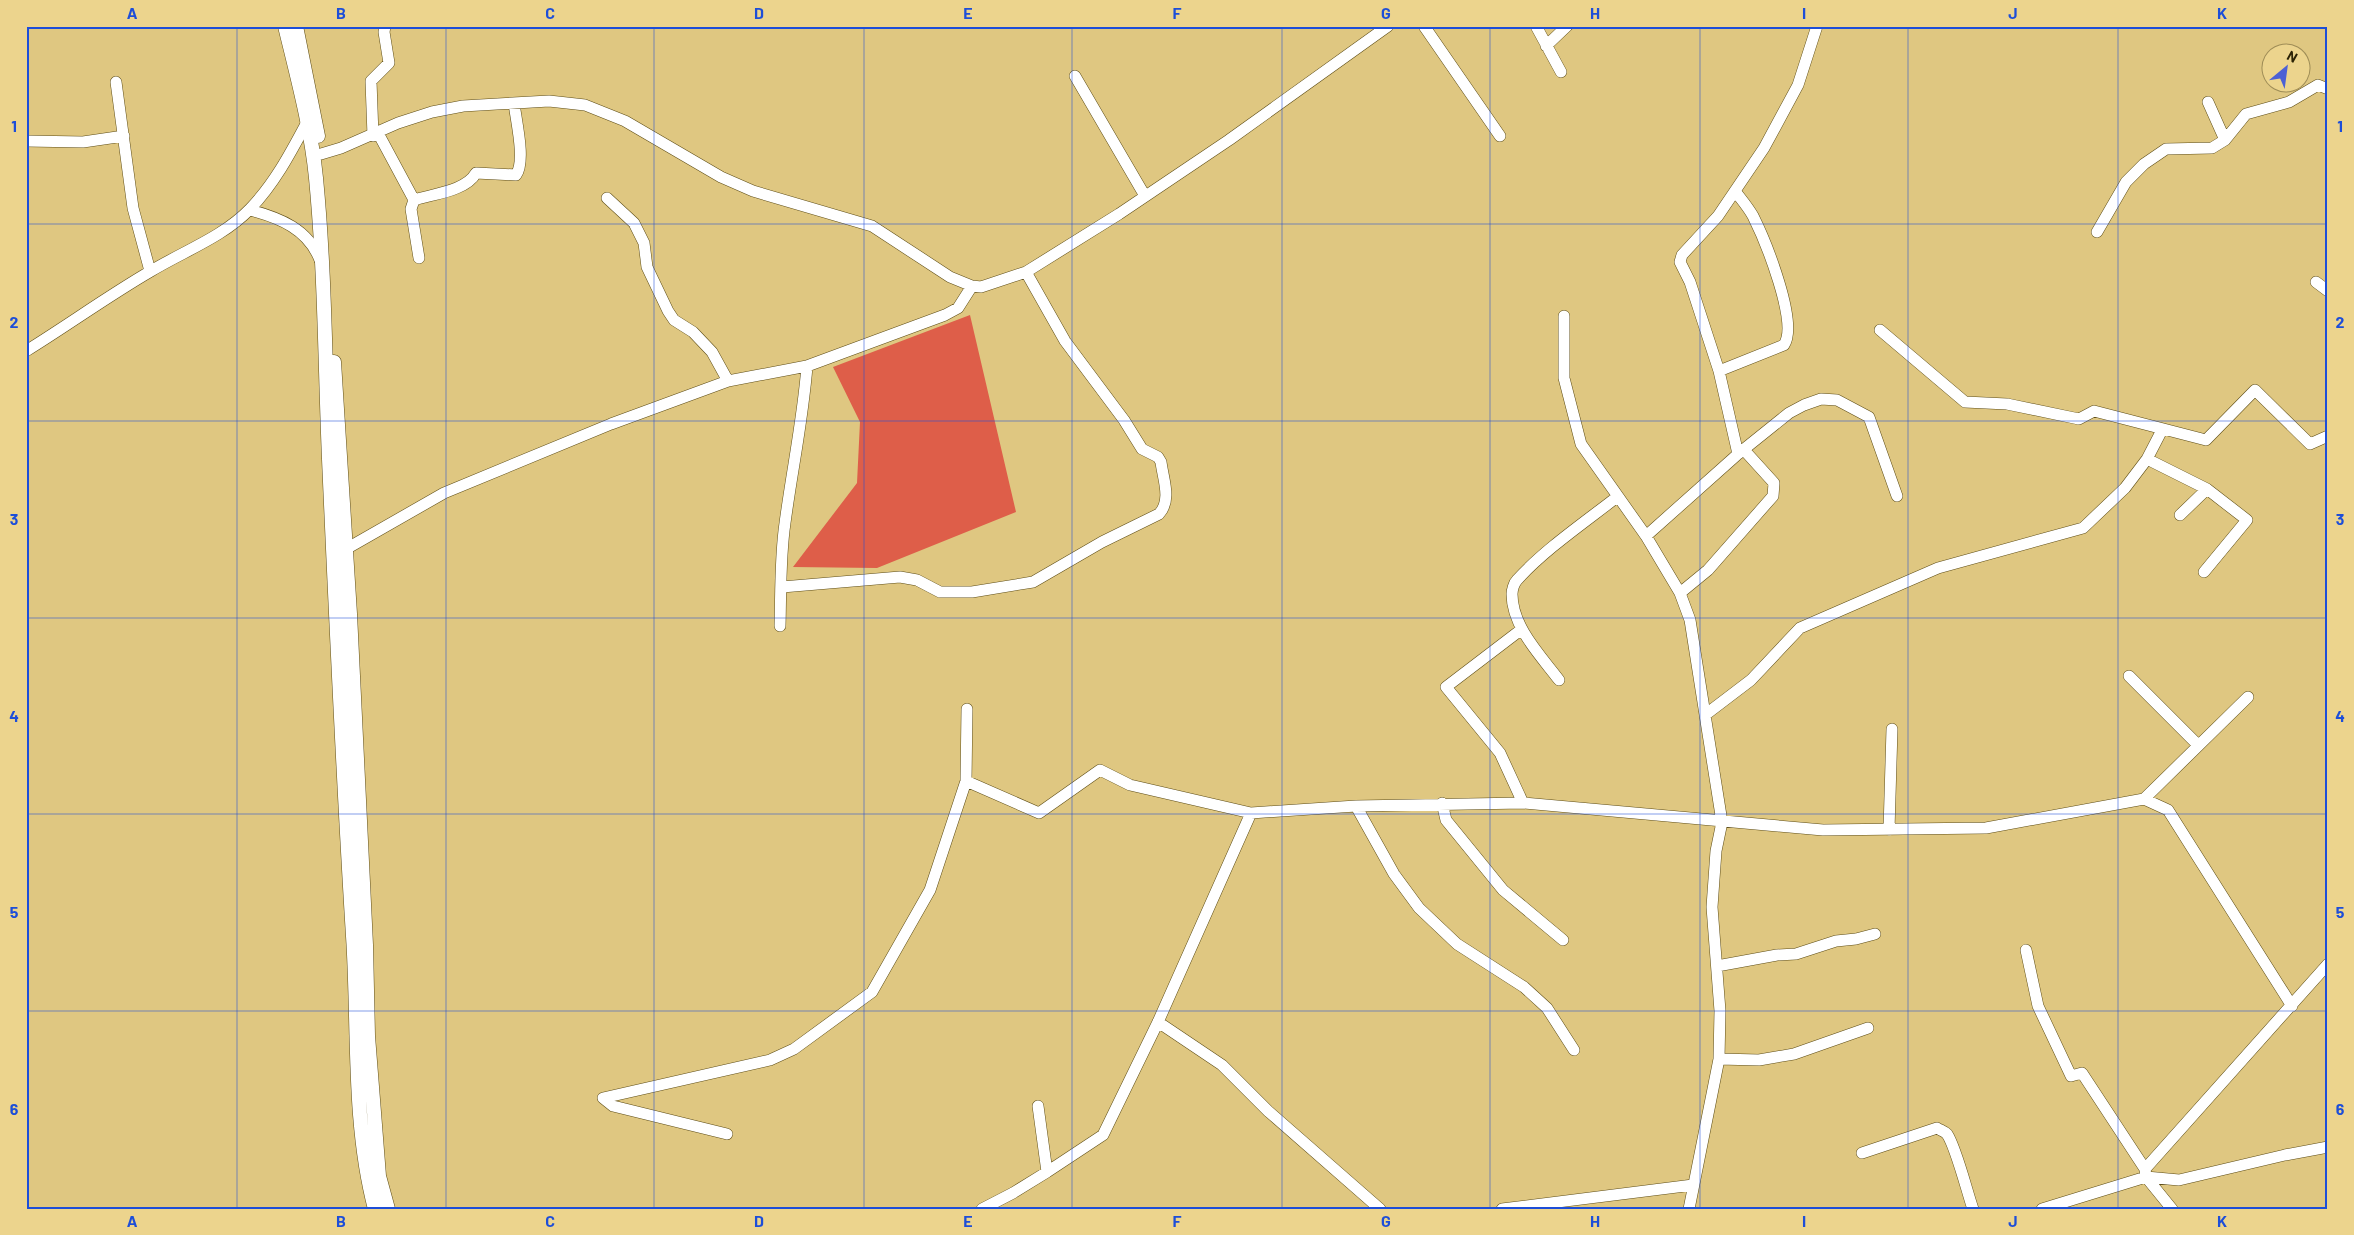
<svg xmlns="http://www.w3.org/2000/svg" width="2354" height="1235" viewBox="0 0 2354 1235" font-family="Barlow,sans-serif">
<rect width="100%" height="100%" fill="#dfc781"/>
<path fill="#de5e49" d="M970,315l46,197 -139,56 -84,-1 64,-84 3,-61 -27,-55z"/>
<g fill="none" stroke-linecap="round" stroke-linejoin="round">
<g stroke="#5e4d16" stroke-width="12">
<path id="minor" d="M1424,26l76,110
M1536,26l25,46
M1546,46l21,-20
M1075,76l70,120
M116,82l17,126 17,63
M2208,102l17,38 21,-26 43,-12 29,-17 10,4
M378,133l36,67 -3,9 8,49
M373,136l-2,-55 18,-18 -5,-31 1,-6
M26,141l57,1 41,-6
M321,154l20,-6 57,-25 34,-11 31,-6 86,-5 36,4 40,16 96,56 32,14 119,35 78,51 22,9 9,1 45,-15 93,-58 110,-74 159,-114
M607,198l27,25 10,20 3,24 21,44 6,9 19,12 19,20 16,29
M414,200c19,-6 52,-9 62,-27l40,2c10,-14 0,-54 -2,-72
M250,210c30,8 58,19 70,50
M2097,232l29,-50 18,-18 22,-15 46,-1 13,-8
M2316,282l12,9
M1564,316v62l17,66 65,92 34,57 10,27 32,202 -6,29 -4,56 8,104 -1,48 -30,150
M1880,330l85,72 42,2 72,15 15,-8 112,29 49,-50 55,54 18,-8
M26,351c42,-26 82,-55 125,-80 33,-20 72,-34 99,-62 24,-25 40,-55 56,-85
M1719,371l65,-26c15,-22 -19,-105 -31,-129 -5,-9 -12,-17 -18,-25
M1738,454l-19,-83 -29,-89 -10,-20 2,-7 36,-39 46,-68 34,-63 19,-59
M2147,459l60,30 40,31 -43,52
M2180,515l27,-26
M1646,536l92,-82 51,-41 15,-8 17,-6 16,1 32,17 28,79
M346,549l98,-56 167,-69 117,-43 79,-15
M782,587l118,-10 17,3 23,12h32l61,-10 69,-40 57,-28c13,-14 4,-35 2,-52l-3,-5 -16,-8 -18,-29 -59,-79 -39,-69
M1680,593l28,-23 65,-74 1,-13 -29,-32
M780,626c1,-34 0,-69 5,-103 7,-53 18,-104 22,-157l138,-51 13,-7 14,-22
M1522,629l-76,58 54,66 23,50
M2129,676l68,68
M1559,680c-18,-24 -47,-53 -47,-86 0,-4 2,-11 5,-14 27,-30 68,-58 100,-83
M1705,715l46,-35 49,-52 138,-60 145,-40 42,-40 22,-29 15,-29
M966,781l73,32 61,-43 30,15 121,28 105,-7 167,-3 300,27 163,-2 158,-29 24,11 124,196
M2144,799l104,-102
M1442,803l4,17 57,70 60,50
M1356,806l38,68 25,34 38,36 67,43 23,21 27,42
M1889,830l3,-101
M2026,950l12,56 33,70 11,-3 63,96 1,8 26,32
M1717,966l60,-11 19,-1 40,-13 20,-2 19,-5
M1158,1022l64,43 46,46 112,98
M1719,1059l40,1 35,-6 74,-26
M1038,1106l9,66 56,-37 55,-113 93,-209
M727,1134l-114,-28 -10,-8 167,-38 24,-11 78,-57 58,-102 36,-109 1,-72
M1862,1153l75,-25c3,2 7,3 10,6 9,13 20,58 26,75
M2145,1169l183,-205
M982,1209l31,-16 34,-21
M1502,1209l191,-24
M2042,1209l104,-32 33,3 106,-25 43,-8"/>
</g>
<g stroke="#5e4d16" stroke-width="15">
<path id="major" d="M285,26c12,50 26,101 31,152 9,93 9,187 13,281 7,159 14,318 24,477 6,89 -1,186 22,273
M296,26l22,110
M334,362l16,252 16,331 2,91 11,140 9,33"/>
</g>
<use href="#minor" stroke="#fff" stroke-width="11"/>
<use href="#major" stroke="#fff" stroke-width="14"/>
</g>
<path fill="none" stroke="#1d4ed8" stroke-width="1" stroke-opacity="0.55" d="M237,26v1183M446,26v1183M654,26v1183M864,26v1183M1072,26v1183M1282,26v1183M1490,26v1183M1700,26v1183M1908,26v1183M2118,26v1183M26,224h2302M26,421h2302M26,618h2302M26,814h2302M26,1011h2302"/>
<rect width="2354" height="1235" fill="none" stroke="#ecd48d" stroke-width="55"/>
<g transform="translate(2286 68) rotate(29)"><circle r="24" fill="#ecd48d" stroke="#9f8d57"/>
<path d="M0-4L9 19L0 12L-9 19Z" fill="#4c60d5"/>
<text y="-8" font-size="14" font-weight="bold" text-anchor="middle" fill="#2c2305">N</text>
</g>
<rect x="28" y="28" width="2298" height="1180" fill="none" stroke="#1d4ed8" stroke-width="2"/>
<g font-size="16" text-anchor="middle" font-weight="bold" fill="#1d4ed8">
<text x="132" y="19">A</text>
<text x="341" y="19">B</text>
<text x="550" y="19">C</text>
<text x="759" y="19">D</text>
<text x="968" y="19">E</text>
<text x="1177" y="19">F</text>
<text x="1386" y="19">G</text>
<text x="1595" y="19">H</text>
<text x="1804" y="19">I</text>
<text x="2013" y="19">J</text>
<text x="2222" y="19">K</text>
<text x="14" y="132">1</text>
<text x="2340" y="132">1</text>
<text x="14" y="328">2</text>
<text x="2340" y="328">2</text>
<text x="14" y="525">3</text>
<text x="2340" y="525">3</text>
<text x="14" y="722">4</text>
<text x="2340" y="722">4</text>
<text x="14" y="918">5</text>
<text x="2340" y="918">5</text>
<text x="14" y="1115">6</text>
<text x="2340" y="1115">6</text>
<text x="132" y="1227">A</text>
<text x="341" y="1227">B</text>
<text x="550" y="1227">C</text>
<text x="759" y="1227">D</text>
<text x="968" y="1227">E</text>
<text x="1177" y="1227">F</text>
<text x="1386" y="1227">G</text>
<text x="1595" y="1227">H</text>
<text x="1804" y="1227">I</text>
<text x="2013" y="1227">J</text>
<text x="2222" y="1227">K</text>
</g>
</svg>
